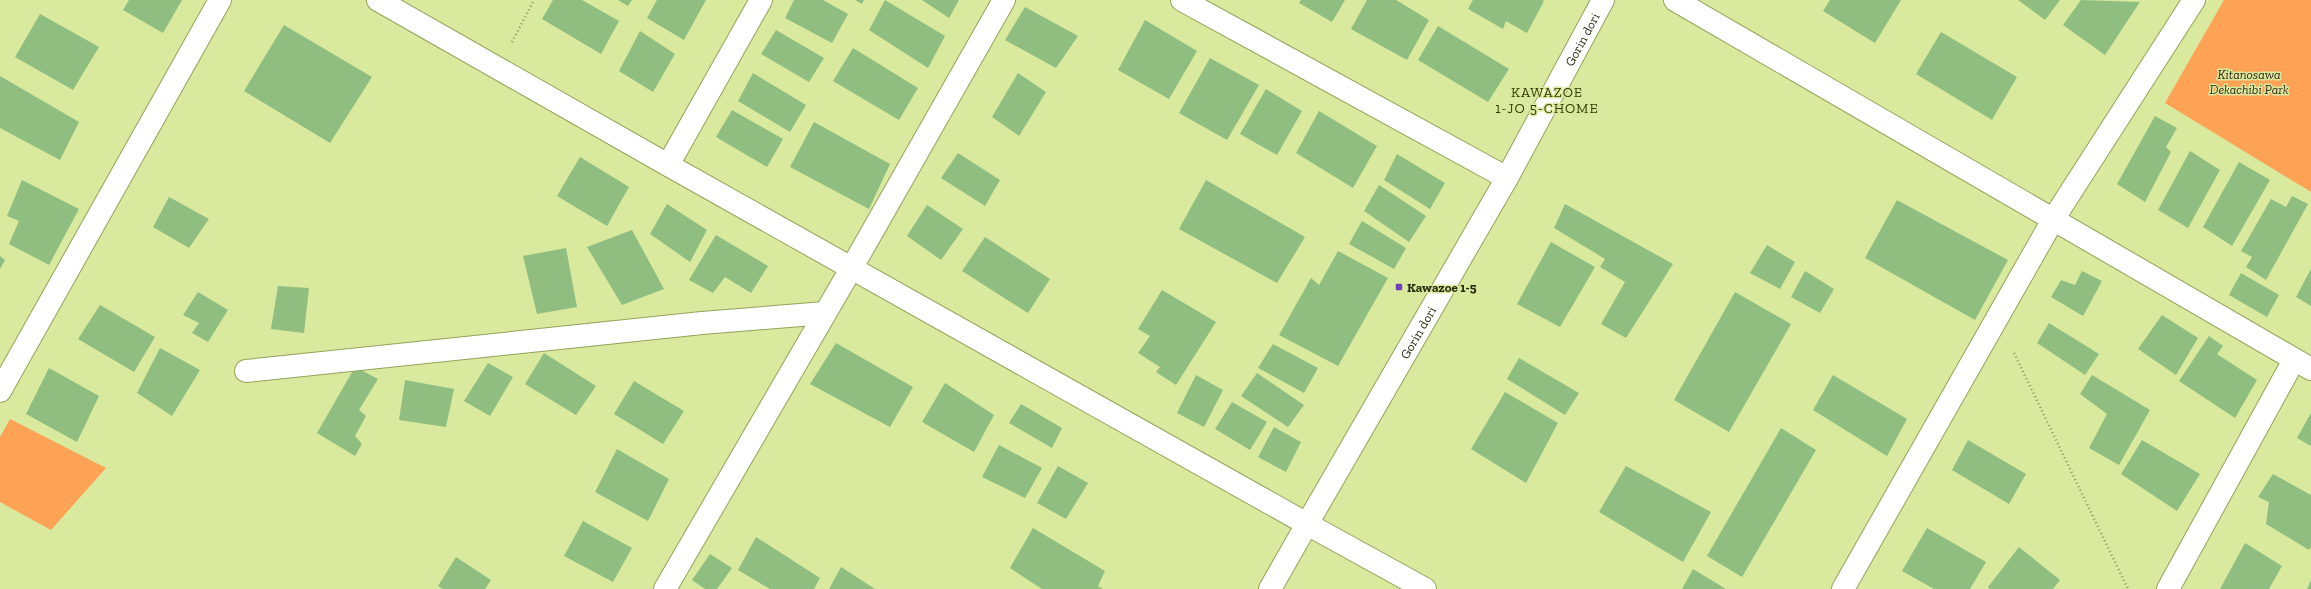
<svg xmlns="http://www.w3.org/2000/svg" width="2311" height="589" viewBox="0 0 2311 589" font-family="'Zilla Slab',serif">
<rect width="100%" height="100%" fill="#d9e99e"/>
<path fill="#fea256" d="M2224,0h87v192l-146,-89z
M10,419l96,49 -55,62 -51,-28v-65z"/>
<path fill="#90be81" d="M129,0h53l-19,33 -40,-23z
M553,0h29l37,21 -18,33 -59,-35z
M618,0h14l-4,6z
M657,0h49l-22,40 -37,-22z
M794,0h29l25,14 -16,29 -47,-25z
M855,0h9l-2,4z
M885,0l60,36 -17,32 -59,-38z
M922,0h37l-10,18z
M1301,0h44l-13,22 -33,-19z
M1367,0h29l33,20 -22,40 -56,-31z
M1473,0h69l2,1 -17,32 -21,-12 -3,8 -35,-20z
M1830,0h71l-26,43 -52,-32z
M2018,0h42l-15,20z
M2081,0l59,2 -35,53 -42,-30z
M1025,7l53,29 -22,32 -51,-28z
M40,14l59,33 -26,43 -58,-33z
M1145,20l52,31 -28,48 -51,-29z
M284,25l88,52 -42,66 -86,-52z
M1438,26l71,43 -21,33 -70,-42z
M776,30l48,28 -15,24 -48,-28z
M640,31l35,23 -22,38 -34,-21z
M1941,32l76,45 -25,43 -76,-46z
M853,48l65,40 -19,32 -66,-39z
M1210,58l49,27 -32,55 -48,-27z
M753,73l53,32 -16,27 -52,-31z
M1018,73l28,19 -27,44 -27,-19z
M0,76l79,46 -19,38 -60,-32z
M1266,89l36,22 -25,44 -37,-21z
M732,110l51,29 -16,28 -51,-30z
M1319,111l58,35 -24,42 -57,-35z
M2155,116l22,12 -11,19 5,5 -26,50 -28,-18z
M814,122l76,42 -21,45 -79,-42z
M2190,151l30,19 -32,58 -30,-18z
M958,153l42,27 -15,26 -44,-28z
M1397,154l48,29 -15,26 -46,-29z
M580,157l49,30 -22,39 -50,-30z
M2239,162l31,18 -38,66 -29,-19z
M22,180l57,29 -30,56 -40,-21 10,-23 -12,-5z
M1206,180l99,57 -28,46 -98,-54z
M1379,185l47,31 -17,26 -45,-31z
M2292,196l16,8 -42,76 -20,-13 6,-10 -11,-6 30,-52 15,8z
M169,197l40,22 -20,29 -36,-21z
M1897,200l111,60 -33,60 -110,-62z
M667,204l40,26 -17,32 -40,-28z
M1565,204l108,60 -47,74 -25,-14 24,-42 -25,-15 5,-8 -51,-31z
M927,205l36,24 -22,31 -34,-24z
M1362,221l44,27 -12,21 -45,-25z
M632,230l32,59 -42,16 -35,-58z
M716,235l52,31 -17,27 -26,-16 -12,16 -24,-13z
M985,237l65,42 -22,34 -66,-42z
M1551,242l44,25 -35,60 -43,-23z
M1767,245l28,17 -15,27 -30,-16z
M566,248l11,59 -40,7 -14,-58z
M1338,251l50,27 -50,88 -59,-31 32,-57 8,7z
M0,256l5,4 -5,9z
M2311,269v37l-15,-9z
M1805,271l29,18 -14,24 -29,-16z
M2082,271l20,10 -19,35 -32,-19 10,-17 14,5z
M2241,273l38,22 -12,22 -38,-22z
M278,286l31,2 -5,45 -33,-4z
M1162,290l54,32 -40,63 -20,-13 4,-5 -22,-14 12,-17 -12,-7z
M198,292l30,18 -20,32 -16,-9 7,-10 -16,-8z
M1735,292l56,32 -62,108 -55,-32z
M100,305l55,32 -21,35 -56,-33z
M2162,315l36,23 -22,37 -38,-26z
M2049,323l50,31 -14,21 -48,-32z
M2209,336l14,10 -6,8 40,26 -22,38 -56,-37z
M836,343l77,44 -23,40 -80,-43z
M1273,344l45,24 -14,25 -46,-25z
M160,348l40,22 -28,46 -35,-23z
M544,353l52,33 -20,29 -51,-31z
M1519,358l60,35 -14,22 -58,-36z
M488,363l25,14 -23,39 -26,-15z
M355,367l23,12 -19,31 7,6 -11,20 7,8 -7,12 -38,-23z
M49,368l50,28 -22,46 -51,-28z
M1257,373l47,32 -16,22 -47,-31z
M1196,375l27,15 -19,37 -27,-14z
M1833,375l74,44 -20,37 -74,-46z
M2092,375l58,35 -31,55 -30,-17 18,-34 -27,-20z
M405,380l49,9 -8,38 -47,-7z
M634,381l50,30 -21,33 -49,-30z
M945,383l49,32 -20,37 -52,-30z
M1505,392l53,31 -32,60 -55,-34z
M1232,402l35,20 -17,28 -35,-21z
M1021,404l41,24 -10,20 -43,-25z
M2311,413v33l-14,-8z
M1274,427l27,15 -15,30 -28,-15z
M1781,428l35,22 -74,127 -35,-21z
M1968,440l58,34 -17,30 -57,-34z
M2142,440l58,34 -23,37 -56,-37z
M999,445l43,23 -17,30 -43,-21z
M617,449l52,30 -21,42 -53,-29z
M1058,466l30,17 -22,36 -29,-16z
M1626,466l85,46 -28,50 -84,-50z
M2273,474l38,21v52l-2,3 -43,-26 3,-22 -11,-5z
M583,521l49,27 -19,34 -49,-26z
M1033,528l72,43 -7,15 5,3h-61l-32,-21z
M1927,528l59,34 -16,27h-36l-32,-18z
M756,537l64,41 -6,11h-44l-32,-19z
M2245,543l37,23 -13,23h-49z
M2019,547l41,33 -7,9h-63l-2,-2z
M710,554l22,14 -15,21h-12l-13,-9z
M456,557l35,23 -6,9h-42l-5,-3z
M841,567l34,22h-46z
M1693,569l33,20h-44z
M2311,580v9h-4z"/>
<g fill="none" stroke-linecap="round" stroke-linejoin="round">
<g stroke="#95a35b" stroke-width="24">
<path id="minor" d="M378,0l290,165 639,359 -37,65
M1182,0l325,178
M1675,0l636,369
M668,165l93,-165
M246,371l456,-48 123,-10
M0,391l220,-391
M665,589l186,-320 153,-269
M1843,589l211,-371 140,-218
M2168,589l126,-229"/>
</g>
<g stroke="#95a35b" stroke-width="24">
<g id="major">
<path id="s1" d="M1425,589l-118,-65 200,-346 96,-178"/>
</g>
</g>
<path stroke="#8b965f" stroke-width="2.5" stroke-dasharray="1 3" stroke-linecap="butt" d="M512,42l22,-42
M2014,353l114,236"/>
<use href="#minor" stroke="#fff" stroke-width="22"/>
<use href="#major" stroke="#fff" stroke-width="22"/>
</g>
<rect fill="#7241b9" stroke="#d9e99e" stroke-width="1.5" x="1395" y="283" width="8" height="8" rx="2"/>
<g text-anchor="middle" stroke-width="3" stroke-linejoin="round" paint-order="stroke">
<g font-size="13" fill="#282d0f" stroke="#d9e99e">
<text dy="5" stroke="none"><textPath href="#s1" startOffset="692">Gorin dori</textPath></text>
<text dy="5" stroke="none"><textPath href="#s1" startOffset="356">Gorin dori</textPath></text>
</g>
<g font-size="13" font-style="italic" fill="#392516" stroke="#d9e99e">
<text x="2249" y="79">Kitanosawa<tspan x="2249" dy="15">Dekachibi Park</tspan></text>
</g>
<g font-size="13" font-weight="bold" fill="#282d0f" stroke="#d9e99e" text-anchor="start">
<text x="1407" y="292">Kawazoe 1-5</text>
</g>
<g font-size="14" letter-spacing="1" fill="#333c00" stroke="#d9e99e">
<text x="1547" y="97">KAWAZOE<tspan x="1547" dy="16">1-JO 5-CHOME</tspan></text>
</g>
</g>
</svg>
